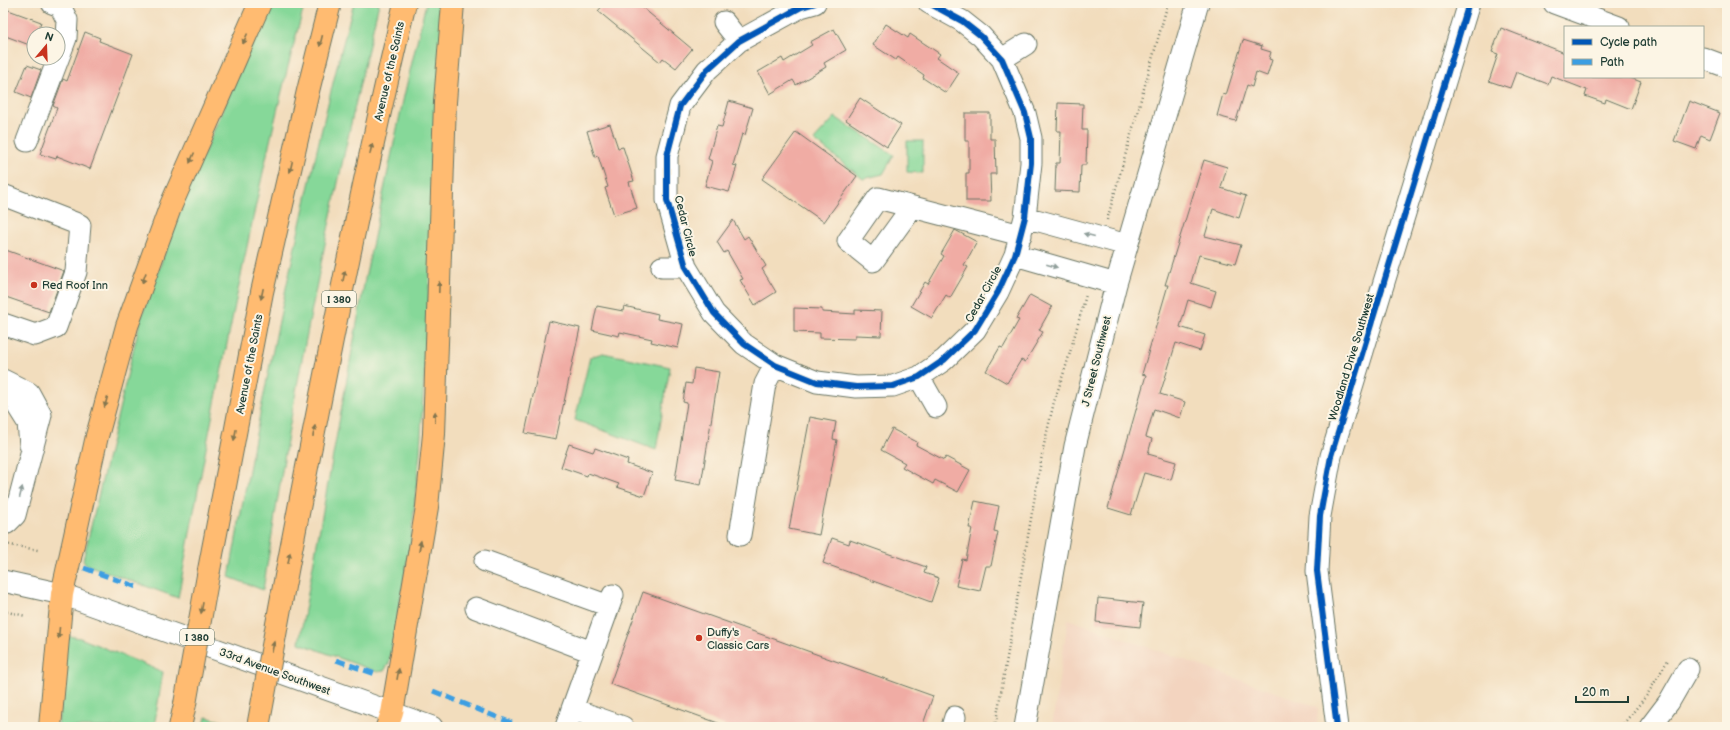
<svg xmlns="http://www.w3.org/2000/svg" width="1730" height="730" viewBox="0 0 1730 730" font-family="'Balsamiq Sans',sans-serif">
<rect width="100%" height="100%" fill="#fcf5e5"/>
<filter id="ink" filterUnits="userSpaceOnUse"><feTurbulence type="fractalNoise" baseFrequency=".025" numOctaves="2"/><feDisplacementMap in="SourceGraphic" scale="8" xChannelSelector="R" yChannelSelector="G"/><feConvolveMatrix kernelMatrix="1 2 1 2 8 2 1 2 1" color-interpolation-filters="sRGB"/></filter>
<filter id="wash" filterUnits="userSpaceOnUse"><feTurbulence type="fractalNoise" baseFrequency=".012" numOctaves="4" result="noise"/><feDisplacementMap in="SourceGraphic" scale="16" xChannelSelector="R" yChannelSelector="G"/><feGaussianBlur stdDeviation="0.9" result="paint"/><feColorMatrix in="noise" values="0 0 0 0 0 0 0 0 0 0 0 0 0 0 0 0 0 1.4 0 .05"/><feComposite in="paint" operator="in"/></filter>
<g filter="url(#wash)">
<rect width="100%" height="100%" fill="#f2ddbd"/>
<path fill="#f3d4bf" d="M1727,304v139h-7z
M1068,619l250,88 -1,20h-265z"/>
<path fill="#86d899" stroke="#528a66" d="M269,3h36c-27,96 -48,194 -68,292 -21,101 -41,202 -59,303l-93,-34 -2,-4 58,-242 45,-123z
M354,3h25c-34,141 -64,283 -90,426 -9,53 -17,107 -26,161l-34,-13c24,-132 50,-262 80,-392 14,-61 28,-122 45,-182z
M426,3h19l-25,449 -9,88 -22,123 -5,8 -7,1 -78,-29 66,-364 39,-183z
M835,117l59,38 -11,19 -20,5 -49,-39z
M907,141h16v32l-16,-1z
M603,353l67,14 -14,83 -81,-30 15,-63z
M69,636l11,2 83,34 -9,55h-96l7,-81z
M206,717l30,8 -1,2h-31z"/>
<g id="blocks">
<path fill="#f0aca4" d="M605,3h32l55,46 -16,19 -13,-10 -3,4 -62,-51z
M3,8l38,14 -4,12h-3l-2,12 -29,-11z
M886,24l22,14 2,-4 30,20 -3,4 22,15 -13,20 -23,-15 1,-3 -26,-18 -2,3 -23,-15z
M1501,28l64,25v24h63l13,5 -10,27 -25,-10 -1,4 -20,-7 2,-6 -36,-14 -3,8 -32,-12 -6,16 -21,-7 9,-27 -6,-2z
M834,29l12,21 -22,13 2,4 -30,18 -3,-5 -23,14 -12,-22 24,-14 2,4 28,-17 -2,-3z
M85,32l15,6 -1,3 34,13 -43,115 -33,-13 -1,3 -16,-5 17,-46 -4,-2 10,-27 4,2z
M1243,40l19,6 -1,3 10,3 -2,7 3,1 -5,16 -11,-4 -4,15 -5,-2 -11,36 -19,-5 6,-22 3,1z
M27,65l14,5 -10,28 -15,-6z
M860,98l41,27 -14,22 -41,-27z
M729,101l24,7 -8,27 -3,-1 -9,31 4,1 -8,26 -24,-6 7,-25 -4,-2 9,-33 5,1z
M1689,101l31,12 -10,26 -9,-4 -5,14 -22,-8z
M1058,103l25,1 -1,26h5l-1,35h-5l-1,27 -25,-1 1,-28h4l1,-32h-4z
M965,113h25v26h5l1,35h-6l1,27h-25v-28h3v-32h-4z
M610,124l8,24 5,-1 11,34 -5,1 8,26 -23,7 -9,-27 3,-1 -10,-31 -3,1 -8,-26z
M796,132l61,44 -33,46 -62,-43z
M1204,160l23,7 -6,21 25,8 -7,22 -26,-9 -8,27 36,9 -6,19 -36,-9 -8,28 25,8 -5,16 -23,-7 -8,27 25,8 -5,16 -24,-8 -16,51 25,8 -5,16 -26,-9 -8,28 6,2 -4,15 28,8 -5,18 -27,-7 -13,42 -23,-7 38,-133 -4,-1 26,-89h-3z
M733,220l11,19 4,-3 18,30 -4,3 14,23 -21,13 -15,-25 3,-1 -16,-28 -3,2 -7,-11z
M955,230l22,12 -13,23 4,2 -18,31 -4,-3 -14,23 -21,-12 14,-24 3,2 16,-28 -3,-2z
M3,249l61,22 -15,41 -46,-16z
M1030,295l22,12 -13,23 4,2 -18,30 -4,-2 -14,23 -21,-12 14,-24 3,1 16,-28 -3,-1z
M597,306l26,5 1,-5 34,8 -1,5 26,5 -5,24 -27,-6 1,-3 -32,-7 -1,4 -27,-6z
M794,308l28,1v3l33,2v-4l27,1 -1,25 -26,-1v4l-35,-1v-5l-26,-1z
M549,321l31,7 -24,111 -31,-6z
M694,368l25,4 -18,113 -26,-5 12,-77 -4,-1 3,-19 6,1z
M810,417l26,5 -3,17 4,1 -18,95 -30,-6z
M892,429l25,13 -1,3 28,15 2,-3 24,13 -12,22 -23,-12 -2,4 -31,-17 3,-4 -24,-13z
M569,444l24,8 2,-4 33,12 -1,4 25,9 -8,23 -27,-9 2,-3 -31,-11 -1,3 -26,-9z
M975,501l24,5 -5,25 4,1 -7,34h-5l-6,25 -24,-5 6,-27 4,1 6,-32h-3z
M832,538l17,6 1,-4 76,27 -2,6 15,5 -8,24 -108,-39z
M643,592l290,104 -11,31h-193l-119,-43z
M1098,598l45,5 -3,24 -44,-5z"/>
</g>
</g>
<g filter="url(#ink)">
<use href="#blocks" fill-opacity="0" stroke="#697564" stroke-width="1"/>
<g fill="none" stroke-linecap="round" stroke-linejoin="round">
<g stroke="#697564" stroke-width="23">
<path id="minor" d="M815,3l-14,4 -62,34 -32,29 -27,36 -13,50v44l19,67 28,46 30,31 31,21 42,17 39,5 37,-1 26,-9 25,-17 31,-30 23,-38 17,-37 10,-38 6,-54v-25l-6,-25 -23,-54 -21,-23 -19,-15 -33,-18
M1554,3l65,24
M724,22l15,19
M1703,58l24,9
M1002,59l24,-15
M27,141l39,-103 1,-18 -7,-14 -8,-3
M3,195l77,30 -4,47 -20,55 -21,8 -32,-11
M912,207l-39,54 -25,-20 30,-43 143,37
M1025,217l102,28
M1015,255l101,29
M662,267h24
M919,377l17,30
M3,380l26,13 12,22 -26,100 -8,8h-4
M3,397l10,2 15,24 2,22
M740,535l25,-151 10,-19
M485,561l124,45
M3,581l59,13 370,133
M476,608l116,44
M572,709l41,-114
M566,727l6,-18 51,18
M952,727l3,-10
M1025,727l50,-281 41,-162 82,-281
M1337,727l-20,-156 3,-55 11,-60 138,-453
M1650,727l19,-25 19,-33"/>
</g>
<g stroke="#697564" stroke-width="24">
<path id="highway" d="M209,570l53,-278 46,-201 22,-88
M282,597c38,-199 76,-397 123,-594
M50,727l12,-133 35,-158 30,-110 44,-121 89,-202
M180,727l5,-23
M387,727l5,-14 35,-206 7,-73 11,-332 8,-99"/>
</g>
<path stroke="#697564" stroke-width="2.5" stroke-dasharray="1 3" stroke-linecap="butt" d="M1107,220l61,-217
M5,544l33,6
M3,611l23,5
M995,727l48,-278 11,-47 13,-39 19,-68
M1621,727l26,-32 21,-35"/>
<use href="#minor" stroke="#fff" stroke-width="21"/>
<use href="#highway" stroke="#ffbb71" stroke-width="22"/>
<g stroke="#697564" stroke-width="24" stroke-linecap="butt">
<path id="highway-bridge" d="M185,704l24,-134
M258,727l24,-130"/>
</g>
<use href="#highway-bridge" stroke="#ffbb71" stroke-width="22"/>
<path stroke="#3c9ee2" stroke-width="5" stroke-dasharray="10 5" stroke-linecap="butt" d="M84,568l53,19
M336,660l42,15
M433,691l88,36"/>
<g stroke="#fcf5e5" stroke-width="8">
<path id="cycleway" d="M815,3l-14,4 -62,34 -32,29 -27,36 -13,50v44l19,67 28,46 30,31 31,21 42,17 39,5 37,-1 26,-9 25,-17 31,-30 23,-38 17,-37 10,-38 6,-54v-25l-6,-25 -23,-54 -21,-23 -19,-15 -33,-18
M1337,727l-20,-156 3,-55 11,-60 138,-453"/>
</g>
<use href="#cycleway" stroke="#0057b8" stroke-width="6"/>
</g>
<defs><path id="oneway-solid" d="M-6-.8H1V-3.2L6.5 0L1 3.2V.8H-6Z"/></defs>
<g fill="#84764f">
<use href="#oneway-solid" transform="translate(245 39) rotate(114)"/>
<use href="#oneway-solid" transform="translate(321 41) rotate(104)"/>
<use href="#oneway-solid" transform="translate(371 149) rotate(-78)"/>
<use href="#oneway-solid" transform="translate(192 158) rotate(114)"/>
<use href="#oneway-solid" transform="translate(291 167) rotate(103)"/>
<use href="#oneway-solid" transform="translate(344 276) rotate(-78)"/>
<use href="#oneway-solid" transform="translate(144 278) rotate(110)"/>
<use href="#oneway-solid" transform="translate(439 287) rotate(-88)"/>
<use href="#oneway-solid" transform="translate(262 294) rotate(102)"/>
<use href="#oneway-solid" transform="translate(106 402) rotate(105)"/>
<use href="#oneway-solid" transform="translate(435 417) rotate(-88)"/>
<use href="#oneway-solid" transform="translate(314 431) rotate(-79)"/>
<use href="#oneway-solid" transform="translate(235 435) rotate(101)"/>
<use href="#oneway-solid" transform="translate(420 546) rotate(-80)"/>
<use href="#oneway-solid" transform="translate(289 558) rotate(-79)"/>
<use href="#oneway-solid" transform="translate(202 608) rotate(100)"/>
<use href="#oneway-solid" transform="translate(59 633) rotate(95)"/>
<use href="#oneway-solid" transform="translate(273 647) rotate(-79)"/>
<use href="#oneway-solid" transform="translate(398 674) rotate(-80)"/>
</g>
<g fill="#8f9e9a">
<use href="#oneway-solid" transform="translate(1089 235) rotate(-165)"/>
<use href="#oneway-solid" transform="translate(1052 266) rotate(16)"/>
<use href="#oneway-solid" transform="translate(21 492) rotate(-76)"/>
</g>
</g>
<g fill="#c8321e" stroke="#fcf5e5" stroke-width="1.5">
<circle cx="34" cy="285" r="4"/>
<circle cx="699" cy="638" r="4"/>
</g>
<g text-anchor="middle" stroke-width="4" stroke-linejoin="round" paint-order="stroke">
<g fill="#fcf5e5" stroke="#617469" stroke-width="1">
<rect x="322" y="291" width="34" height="16" rx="3"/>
<rect x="180" y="629" width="34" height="16" rx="3"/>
</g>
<g font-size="10" font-weight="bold" fill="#1f3d34">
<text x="339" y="303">I 380</text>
<text x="197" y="641">I 380</text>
</g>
<g font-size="11" fill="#1f3d34" stroke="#fcf5e5">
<text transform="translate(389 71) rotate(-77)" y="4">Avenue of the Saints</text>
<text transform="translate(686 226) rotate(76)" y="4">Cedar Circle</text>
<text transform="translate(983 294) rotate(-61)" y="4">Cedar Circle</text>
<text transform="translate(1351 357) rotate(-73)" y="4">Woodland Drive Southwest</text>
<text transform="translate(1096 361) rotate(-76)" y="4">J Street Southwest</text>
<text transform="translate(249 364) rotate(-79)" y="4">Avenue of the Saints</text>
<text transform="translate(275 671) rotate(20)" y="4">33rd Avenue Southwest</text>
</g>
<g font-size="11" fill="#1f3d34" stroke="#fcf5e5" text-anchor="start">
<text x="42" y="289">Red Roof Inn</text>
<text x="707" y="636">Duffy's<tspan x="707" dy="13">Classic Cars</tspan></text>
</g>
</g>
<rect width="1730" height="730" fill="none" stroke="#fcf5e5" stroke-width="16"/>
<rect x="1564" y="26" width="140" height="52" fill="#fcf5e5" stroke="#a4ab9e"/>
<rect x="1572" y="39" width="20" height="6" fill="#0057b8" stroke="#a4ab9e"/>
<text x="1600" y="46" font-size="12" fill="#1f3d34">Cycle path</text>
<rect x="1572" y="59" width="20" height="6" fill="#3c9ee2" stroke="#a4ab9e"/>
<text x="1600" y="66" font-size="12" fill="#1f3d34">Path</text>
<g transform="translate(46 46) rotate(19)"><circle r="19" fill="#fcf5e5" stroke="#a4ab9e"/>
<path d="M0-3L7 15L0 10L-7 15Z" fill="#c8321e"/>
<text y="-6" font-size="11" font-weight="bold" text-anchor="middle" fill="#1f3d34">N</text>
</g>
<path d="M1576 696v6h52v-6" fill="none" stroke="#1f3d34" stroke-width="2"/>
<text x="1582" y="696" font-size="12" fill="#1f3d34" stroke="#fcf5e5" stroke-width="3" paint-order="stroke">20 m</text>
</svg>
